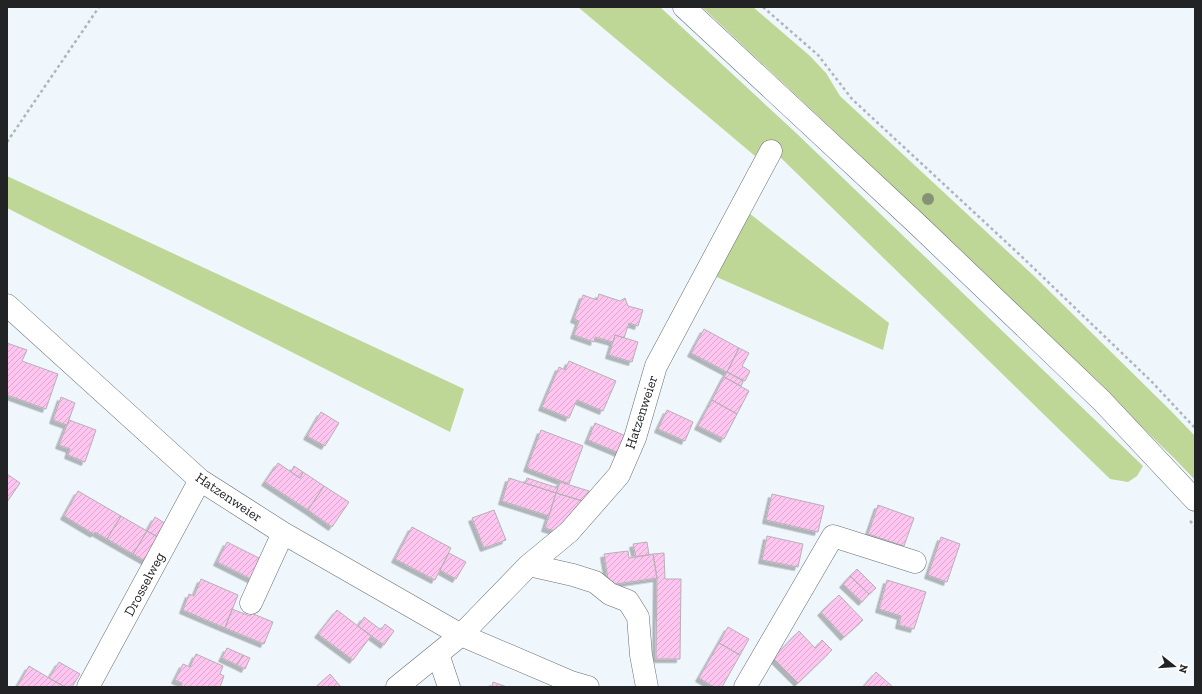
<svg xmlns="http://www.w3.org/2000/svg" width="1202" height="694" viewBox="0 0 1202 694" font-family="'Zilla Slab',serif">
<defs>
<pattern id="building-hatch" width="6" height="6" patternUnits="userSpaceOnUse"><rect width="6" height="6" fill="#fdc5ef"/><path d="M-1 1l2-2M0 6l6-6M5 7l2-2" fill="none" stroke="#d9a9cd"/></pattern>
<filter id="shadow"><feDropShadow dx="-3.5" dy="3.5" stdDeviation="0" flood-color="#0004"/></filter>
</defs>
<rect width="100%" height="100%" fill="#eff6fc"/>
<path fill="#bfd796" d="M578,7h82l135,125 348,334 -6,10 -9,6 -18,-3 -331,-323 -14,-15 -10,15z
M702,7h51l57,49 16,17 14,23 195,181 136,134 24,25v44l-21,-22 -290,-280z
M7,176l457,213 -14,43 -443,-224z
M749,213l140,110 -6,27 -171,-75z"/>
<path fill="url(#building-hatch)" stroke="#b8b0b6" filter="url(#shadow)" d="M599,294l21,7 5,-3 3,8 15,4 -5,16 -9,-3 -5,15 -9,-3 -2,7 -18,-5 -1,5 -20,-7 5,-14 -5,-2 9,-24 14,5z
M704,329l35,19 -12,24 -36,-19z
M615,335l23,7 -6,20 -23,-7z
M7,343l20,7 -5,11 36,13 -12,35 -39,-14z
M739,348l10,5 -7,13 8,5 -5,10 -18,-9z
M569,361l47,20 -13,30 -26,-11 -8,18 -27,-11 17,-40 6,3z
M727,372l16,9 -2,5 -17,-9z
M724,377l25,14 -12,23 -25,-14z
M61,397l14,6 -8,22 -14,-5z
M712,400l25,14 -13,25 -26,-13z
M667,410l26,12 -8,19 -27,-12z
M321,412l18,11 -14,23 -18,-10z
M69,420l27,10 -11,32 -17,-7 2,-6 -11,-4z
M595,423l31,13 -7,17 -31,-13z
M541,430l42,16 -14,38 -42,-16z
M278,463l22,15 3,-6 21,14 -16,24 -43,-28z
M294,466l9,6 -3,6 -9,-6z
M7,474l13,9 -13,19z
M509,478l47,15 -7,23 -47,-15z
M527,478l31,10 -2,5 -31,-10z
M560,482l29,9 -3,11 -30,-9z
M324,486l25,16 -17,25 -24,-17z
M78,491l43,25 -14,23 -12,-7 -1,2 -30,-18z
M556,493l30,9 -28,30 -13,-4z
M772,494l52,12 -6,26 -52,-12z
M878,505l36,13 -10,28 -36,-12z
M494,510l12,30 -22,8 -12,-30z
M121,516l26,15 -14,23 -26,-15z
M155,517l16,10 -8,13 -16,-9z
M412,527l39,21 -16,32 -40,-21z
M147,531l16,9 -14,23 -16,-9z
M767,536l36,8 -5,23 -36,-7z
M941,537l19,7 -13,38 -19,-7z
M227,542l36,18 -10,20 -36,-18z
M647,542l2,13 -13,2 -3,-13z
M628,551l1,7 24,-4 4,24 -48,7 -5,-31z
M449,553l17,9 -10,17 -16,-9z
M664,553l1,26h16l-1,80h-24l1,-81 -4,-24z
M857,569l19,19 -7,6 -19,-18z
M850,576l19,18 -7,8 -19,-18z
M201,579l37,16 -13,33 -42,-18 6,-16 5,2z
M887,580l39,12 -12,37 -15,-4 2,-9 -22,-7z
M839,595l24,25 -19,17 -23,-25z
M232,609l18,7 1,-3 22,9 -9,22 -39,-16z
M337,610l34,26 -18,24 -35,-26z
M364,617l17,13 4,-6 9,7 -10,14 -26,-19z
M728,627l21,12 -9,16 -21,-12z
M799,631l16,17 7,-8 10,10 -34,33 -25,-25z
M719,643l21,12 -18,32h-8l-15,-9z
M227,648l16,7 -6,10 -15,-7z
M196,654l27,12 -3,8 4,2 -4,11h-39l1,-4 -7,-3 8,-16 7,3z
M243,655l7,3 -5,11 -8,-4z
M59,662l21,12 -8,13h-7l-16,-9z
M29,666l20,12 16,9h-48z
M876,672l17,15h-30z
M330,674l11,13h-25z
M493,682l14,5h-15z"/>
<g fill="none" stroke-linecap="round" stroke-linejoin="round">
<g stroke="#686e73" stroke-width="23">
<path id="minor" d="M7,305l193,175 83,53 178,102 110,47 17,5
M529,565l44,10 22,7 15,12 18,7 10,16 3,38 6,32
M251,603l32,-70
M438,654l11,33
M88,687l112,-207
M397,687l64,-52 68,-70 40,-33 50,-57 16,-37 21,-72 115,-215
M745,687l88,-151 82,26"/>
</g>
<g stroke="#686e73" stroke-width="23">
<path id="major" d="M684,7l232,216 186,178 93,99"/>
</g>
<path stroke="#b0b5ba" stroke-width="2.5" stroke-dasharray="3 3" stroke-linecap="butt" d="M763,7l55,48 34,44 167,155 133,128 43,46
M7,142l92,-135
M1190,521l5,5"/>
<use href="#minor" stroke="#fff" stroke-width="22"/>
<use href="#major" stroke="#fff" stroke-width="22"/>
</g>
<circle fill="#869276" cx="928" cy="199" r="6"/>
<g text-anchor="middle" stroke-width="3" stroke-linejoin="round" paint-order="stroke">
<g font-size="14" fill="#212325" stroke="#fff">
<text transform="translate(641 412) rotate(-72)" y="5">Hatzenweier</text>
<text transform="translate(229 497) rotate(34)" y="5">Hatzenweier</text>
<text transform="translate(144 584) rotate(-62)" y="5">Drosselweg</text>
</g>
</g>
<rect width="1202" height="694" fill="none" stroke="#212325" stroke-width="16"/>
<g transform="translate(1174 666) rotate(107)" stroke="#ffffff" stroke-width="3" paint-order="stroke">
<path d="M0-3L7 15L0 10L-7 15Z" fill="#212325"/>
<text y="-6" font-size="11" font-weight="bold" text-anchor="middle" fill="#212325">N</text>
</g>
</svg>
